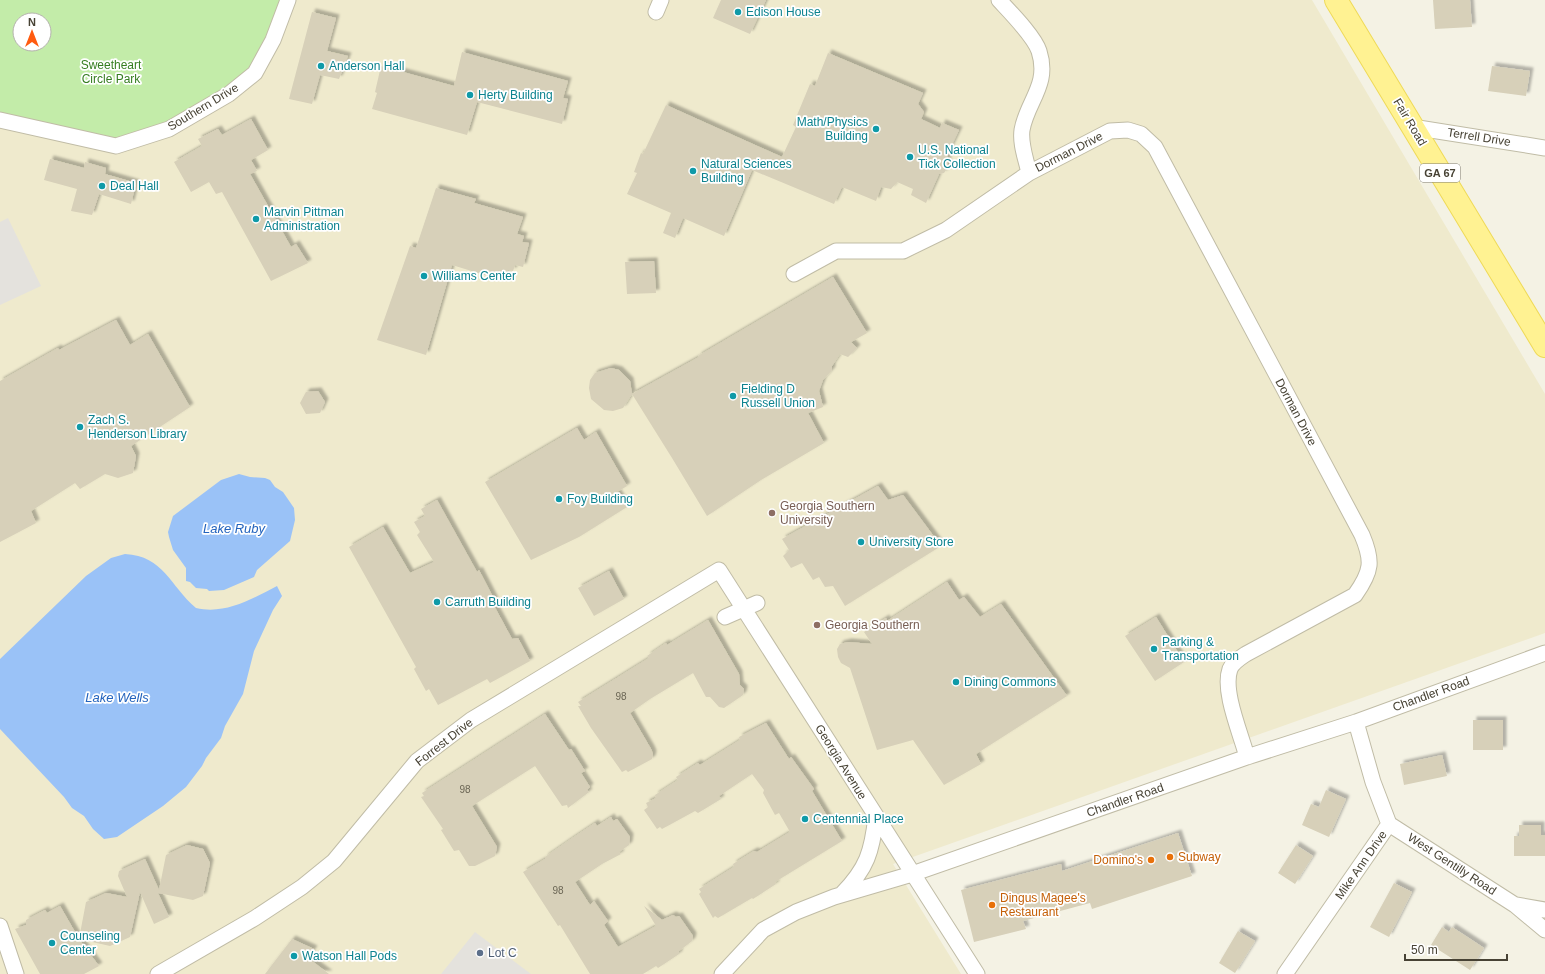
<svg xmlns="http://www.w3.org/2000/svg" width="1545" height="974" viewBox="0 0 1545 974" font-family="Arial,sans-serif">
<defs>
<filter id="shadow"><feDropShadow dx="3.5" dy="-3.5" stdDeviation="1" flood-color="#0004"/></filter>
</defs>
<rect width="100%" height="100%" fill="#f4f2e4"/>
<path fill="#efeacd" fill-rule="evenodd" d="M0,0h1312l233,394v239l-652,231 68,110h-961zM20,20h24v24h-24z"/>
<path fill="#c3eca9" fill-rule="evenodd" d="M0,0h288l-15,40 -44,54 -113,52 -116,-26zM20,20h24v24h-24z"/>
<path fill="#e4e2dd" d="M8,218l33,68 -41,19v-83z
M475,932l56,42h-90z"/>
<path fill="#9ac2f7" d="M239,474l11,3 15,1 5,2 5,7 8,5 11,16 1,12 -5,21 -33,29 -3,7 -30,13 -15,1 -2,-2 -11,-1 -6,-6 -4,-1v-13l-13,-18 -4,-13 -1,-5 5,-16 48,-36z
M125,554c39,2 45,32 71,54 29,7 56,-9 81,-22l5,10 -9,14 -19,41 -11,43 -18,32 -4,12 -15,20 -4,8 -16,21 -23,19 -46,31 -13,2 -11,-10 -9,-13 -12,-8 -8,-11 -64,-68v-70l86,-83 25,-18z"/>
<path fill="#d7d0b9" filter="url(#shadow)" d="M721,0h45l-16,34 -37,-16z
M1433,0h37l2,27 -37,2z
M312,12l24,6 -9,33 21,5 -9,23 -19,-4 -8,29 -23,-5z
M462,52l106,29 -5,17 5,1 -6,25 -85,-22 -10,33 -95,-26 5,-16 -2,-1 6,-26 73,20z
M828,53l95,40 -5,11 6,8 -3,7 19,9 2,-5 17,7 -12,25 1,12 -4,6 -5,1 -13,29 -15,-8 2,-6 -16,-7 -6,7 -10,-2 -5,14 -34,-14 -8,17 -82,-34 -28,66 -41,-18 -8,20 -12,-5 8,-20 -44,-19 10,-21 -3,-1 7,-19 2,1 23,-49 116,52 14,-30 -3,-2 17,-41 5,2z
M1492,66l38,5 -4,25 -38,-5z
M251,119l17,31 -17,10 6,11 -7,3 41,73 5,-3 12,19 -37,18 -49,-89 -6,2 -7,-12 -18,10 -17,-30 28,-16 -4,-7 20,-10 4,6z
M50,159l34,9 1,-6 21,6 -1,6 31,9 -5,21 -32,-10 -7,21 -21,-4 6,-22 -33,-9z
M436,188l40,11 -2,4 49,14 -6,17 7,2 -2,6 7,1 -6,24 -8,-2 -2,6 -5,-1 -4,11 -52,-16 -26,90 -49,-15 33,-94 6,2z
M654,261l2,32 -29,1 -2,-32z
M833,277l34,56 -16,9 6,6 -9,9 -8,-3 -8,12v4l-9,10 -4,11 4,16 -15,6 16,30 -63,37 -54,36 -35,-58 -40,-64 -9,14 -10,3 -9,-1 -13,-11 -2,-11 1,-8 5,-7 16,-5 8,2 11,11 2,13 67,-37 -1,-1z
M116,320l14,25 18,-11 42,73 -59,39 5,10 -3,17 -15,5 -13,-4 -25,15 -5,-6 -44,28 5,12 -36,19v-161l58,-33 1,2z
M318,391l7,11 -5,11 -14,1 -6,-11 6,-11z
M577,428l7,12 12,-8 31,54 -10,6 10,15 -48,30 -48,23 -46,-78z
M878,486l10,14 15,-5 38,51 -96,60 -12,-20 -8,1 -6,-10 -6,3 -11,-17 -11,5 -8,-12 6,-6 -7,-11z
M437,500l40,72 2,-2 16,31 -3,1 20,37 6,-1 12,23 -40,22 -3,-4 -49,26 -9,-16 -3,2 -12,-22 2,-2 -67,-120 34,-20 27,46 24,-11 -17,-27 3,-3 -6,-10 11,-6 -4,-7z
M609,571l15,28 -30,17 -16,-28z
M947,582l12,18 5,-3 16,20 21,-13 66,92 -91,58 5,10 -37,21 -31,-45 -36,10 -27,-82 -9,-5 -3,-6 -1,-8 3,-5 8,-2 24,2 -8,-12 22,-14 1,3z
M1156,617l28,45 -29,19 -30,-45z
M708,620l31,54 1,11 4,4 -1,6 -19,13 -5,-1 -9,-10h-4l-13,-24 -43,26 -20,14 21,36 2,5 -1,5 -24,13 -2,-2 -4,2 -31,-44 -13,-22h3l-3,-4 71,-44 -2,-2 19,-13 1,2z
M545,714l24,36 2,-1 14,22 -4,2 9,14 -3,3 2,2 -21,16 -1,-3 -5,1 -27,-40 -63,40 25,41 -2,9 -20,10h-6l-10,-16 -5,1 -13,-21 2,-1 -22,-32 3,-1 -2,-3z
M1473,720h30v30h-30z
M766,723l23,36 2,-2 23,32 -2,2 30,50 -67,41 1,2 -23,15 -1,-1 -34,20 -3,-2 -2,2 -14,-24 2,-2 -2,-3 35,-22 -1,-3 21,-13 3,1 33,-20 -11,-19 -4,2 -12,-22 1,-3 -12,-16 -33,22 2,3 -23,14 -3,-2 -33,18 -2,-2 -3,2 -13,-19 4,-3 -2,-4 10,-5 -1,-3 23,-15 -2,-3 22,-14 2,2 40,-25 -1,-3z
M1442,755l5,21 -43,9 -4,-21z
M1326,790l20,9 -17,38 -27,-12 9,-21 8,3z
M611,817l2,4 4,-2 13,18 -1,8 -10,7 2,2 -19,10 -27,18 15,23 4,-4 14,20 -4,4 14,22 38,-21 -12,-20 18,14 11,-5 3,2 3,-1 14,20 -1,5 -13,10v3l-21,14 -2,-2 -13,8h-53l-30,-49 -2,1 -35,-54 22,-13v-2l29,-20 21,-14 2,3z
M1519,825h22v10h4v21h-31v-20h5z
M1178,833l14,43 -100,33 -2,-6 -67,18 3,8 -52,13 -13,-52 100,-26 1,7z
M187,845l16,4 7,14 -7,33 -10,4 -35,-7 11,24 -15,7 -14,-32 -10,45 -20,9 -31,-7 20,27 -15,8h-44l-25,-45 11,-4v-5l19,-10 2,3 13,-7 19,33 7,-37 20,-9 21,4 -9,-21 1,-5 26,-12 14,31 7,-35z
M1296,845l17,11 -18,28 -17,-11z
M1394,883l18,9 -23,45 -19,-10z
M1442,927l7,5 3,-5 32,21 -14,22 -39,-25z
M1238,931l17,10 -20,32 -16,-10z
M292,939l22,10 -6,9 21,16h-64z"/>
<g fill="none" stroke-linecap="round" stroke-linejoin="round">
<g stroke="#c0bca6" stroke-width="17">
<path id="street" d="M999,0c11,12 35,36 40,51 11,34 -12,50 -17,79 -2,14 4,29 7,43
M656,12l5,-12
M0,120l116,26 53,-17 60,-35 26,-21 18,-33 15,-40
M1412,127l133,21
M794,274l42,-23h67l43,-21 83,-57 81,-42 18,-1 13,4 14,13 207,388c11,26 10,36 -7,60l-109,59c-6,4 -13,8 -16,15 -8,22 11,65 17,88
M725,617l32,-14
M1356,722l17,60 16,42
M1389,824l126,81 30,25
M842,894c25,-26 30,-42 34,-78
M1516,905l29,5
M0,926l16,48
M158,974l97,-56 47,-31 32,-26 83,-100 54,-41 248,-150 258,404
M722,974l41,-44 33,-18 38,-15 78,-23 335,-117 109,-35 189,-69
M1285,974l104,-150"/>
</g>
<g stroke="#efda58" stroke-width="24">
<path id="primary" d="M1336,0l209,346"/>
</g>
<use href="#street" stroke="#fff" stroke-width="15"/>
<use href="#primary" stroke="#fff292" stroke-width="22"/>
</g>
<g fill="#0f9aa8" stroke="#fff" stroke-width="1.5">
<circle cx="738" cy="12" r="4"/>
<circle cx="321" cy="66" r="4"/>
<circle cx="470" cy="95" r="4"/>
<circle cx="876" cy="129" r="4"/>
<circle cx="910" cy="157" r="4"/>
<circle cx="693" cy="171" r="4"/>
<circle cx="102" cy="186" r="4"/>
<circle cx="256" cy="219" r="4"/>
<circle cx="424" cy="276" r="4"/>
<circle cx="733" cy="396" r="4"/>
<circle cx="80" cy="427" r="4"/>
<circle cx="559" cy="499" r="4"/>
<circle cx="861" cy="542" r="4"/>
<circle cx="437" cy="602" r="4"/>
<circle cx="1154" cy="649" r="4"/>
<circle cx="956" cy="682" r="4"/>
<circle cx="805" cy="819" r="4"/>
<circle cx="52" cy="943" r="4"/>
<circle cx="294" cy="956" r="4"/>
</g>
<g fill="#8d6e63" stroke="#fff" stroke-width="1.5">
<circle cx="772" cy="513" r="4"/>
<circle cx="817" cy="625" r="4"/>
</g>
<g fill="#e8710a" stroke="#fff" stroke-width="1.5">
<circle cx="1170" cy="857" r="4"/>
<circle cx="1151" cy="860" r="4"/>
<circle cx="992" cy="905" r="4"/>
</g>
<circle fill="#5c6f8a" stroke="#fff" stroke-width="1.5" cx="480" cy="953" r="4"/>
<g text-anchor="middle" stroke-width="3.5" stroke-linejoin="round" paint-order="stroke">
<g font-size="10" fill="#6b6655">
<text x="621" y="700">98</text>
<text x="465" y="793">98</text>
<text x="558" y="894">98</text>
</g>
<rect fill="#fff" stroke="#7e7b71" stroke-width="1" x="1420" y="164" width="40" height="18" rx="3"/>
<g font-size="11" font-weight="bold" fill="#474234">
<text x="1440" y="177">GA 67</text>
</g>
<g font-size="12" fill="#0d838f" stroke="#fff" text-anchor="start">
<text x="746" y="16">Edison House</text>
<text x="329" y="70">Anderson Hall</text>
<text x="478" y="99">Herty Building</text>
<text x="868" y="126" text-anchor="end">Math/Physics<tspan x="868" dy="14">Building</tspan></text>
<text x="918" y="154">U.S. National<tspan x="918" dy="14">Tick Collection</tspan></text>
<text x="701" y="168">Natural Sciences<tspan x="701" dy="14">Building</tspan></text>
<text x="110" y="190">Deal Hall</text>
<text x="264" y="216">Marvin Pittman<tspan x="264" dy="14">Administration</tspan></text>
<text x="432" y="280">Williams Center</text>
<text x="741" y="393">Fielding D<tspan x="741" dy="14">Russell Union</tspan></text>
<text x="88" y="424">Zach S.<tspan x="88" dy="14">Henderson Library</tspan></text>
<text x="567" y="503">Foy Building</text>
<text x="869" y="546">University Store</text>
<text x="445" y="606">Carruth Building</text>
<text x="1162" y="646">Parking &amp;<tspan x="1162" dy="14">Transportation</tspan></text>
<text x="964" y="686">Dining Commons</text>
<text x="813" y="823">Centennial Place</text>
<text x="60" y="940">Counseling<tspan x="60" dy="14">Center</tspan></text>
<text x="302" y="960">Watson Hall Pods</text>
</g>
<g font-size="12" fill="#367e21" stroke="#fff">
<text x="111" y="69">Sweetheart<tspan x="111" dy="14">Circle Park</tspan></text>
</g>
<g font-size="12" fill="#474234" stroke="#fff">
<text transform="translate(203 107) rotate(-31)" y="4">Southern Drive</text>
<text transform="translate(1410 122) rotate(59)" y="4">Fair Road</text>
<text transform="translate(1479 137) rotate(9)" y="4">Terrell Drive</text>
<text transform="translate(1069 152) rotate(-27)" y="4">Dorman Drive</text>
<text transform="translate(1296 412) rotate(62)" y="4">Dorman Drive</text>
<text transform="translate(1431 694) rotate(-20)" y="4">Chandler Road</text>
<text transform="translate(444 742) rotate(-38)" y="4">Forrest Drive</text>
<text transform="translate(841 762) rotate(58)" y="4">Georgia Avenue</text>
<text transform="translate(1125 800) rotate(-19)" y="4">Chandler Road</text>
<text transform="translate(1452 864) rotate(33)" y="4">West Gentilly Road</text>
<text transform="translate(1361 865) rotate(-55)" y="4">Mike Ann Drive</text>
</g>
<g font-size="12" fill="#785e54" stroke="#fff" text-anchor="start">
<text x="780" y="510">Georgia Southern<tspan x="780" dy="14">University</tspan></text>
<text x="825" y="629">Georgia Southern</text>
</g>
<g font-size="12" fill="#c56008" stroke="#fff" text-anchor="start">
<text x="1178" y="861">Subway</text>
<text x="1143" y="864" text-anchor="end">Domino's</text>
<text x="1000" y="902">Dingus Magee's<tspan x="1000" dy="14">Restaurant</tspan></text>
</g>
<g font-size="12" fill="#4e5e75" stroke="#fff" text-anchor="start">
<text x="488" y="957">Lot C</text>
</g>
<g font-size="13" font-style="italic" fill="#2363bd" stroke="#fff">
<text x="234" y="533">Lake Ruby</text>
<text x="117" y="702">Lake Wells</text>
</g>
</g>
<g transform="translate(32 32)"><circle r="19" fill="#ffffff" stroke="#b5b3ae"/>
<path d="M0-3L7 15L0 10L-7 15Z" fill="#ff5b10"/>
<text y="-6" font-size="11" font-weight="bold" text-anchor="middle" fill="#474234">N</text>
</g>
<path d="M1405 954v6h102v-6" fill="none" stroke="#474234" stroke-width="2"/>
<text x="1411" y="954" font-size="12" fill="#474234" stroke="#ffffff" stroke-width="3" paint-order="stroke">50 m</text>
</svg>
